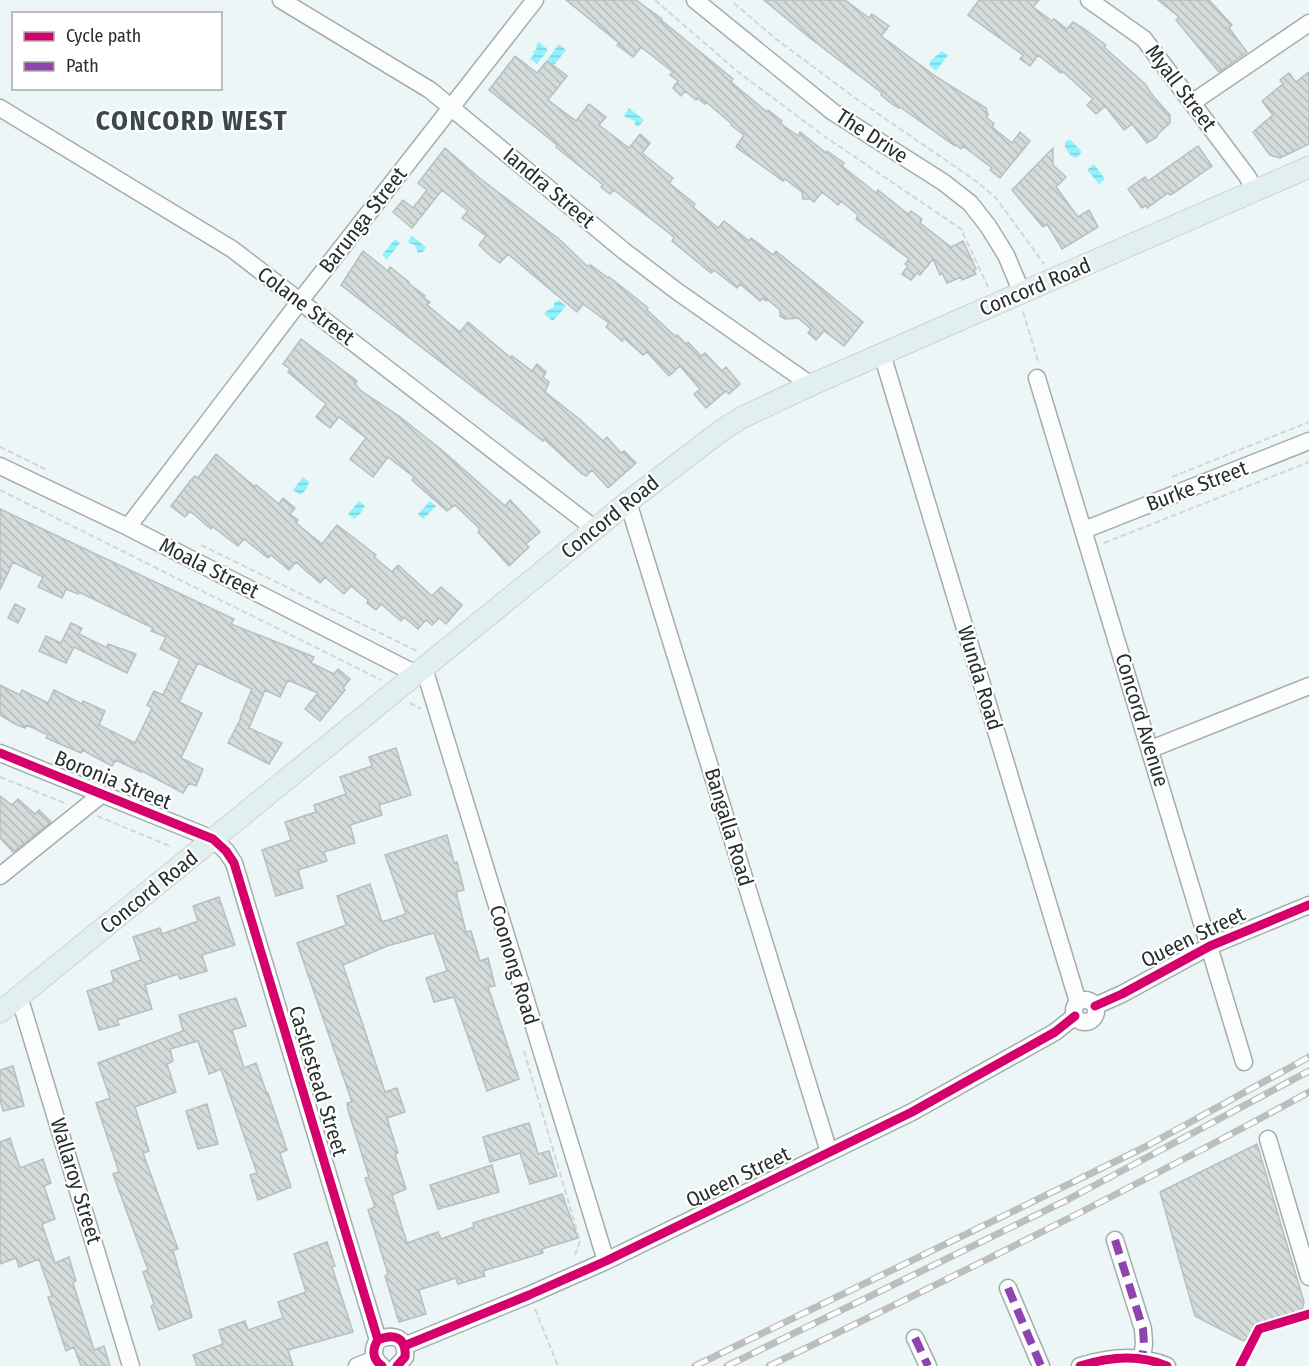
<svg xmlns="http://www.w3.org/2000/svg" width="1309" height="1366" viewBox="0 0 1309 1366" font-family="'Fira Sans Condensed',sans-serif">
<defs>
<pattern id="water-rules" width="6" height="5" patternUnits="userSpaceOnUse" patternTransform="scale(1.5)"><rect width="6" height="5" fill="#8ff2fc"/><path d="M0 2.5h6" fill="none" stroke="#7bd0d8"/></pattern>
<pattern id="building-back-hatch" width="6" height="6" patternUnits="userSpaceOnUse" patternTransform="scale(1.5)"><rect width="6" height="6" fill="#d4dbdb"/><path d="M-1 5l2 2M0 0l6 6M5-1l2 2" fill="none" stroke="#b6bcbc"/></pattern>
</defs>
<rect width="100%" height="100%" fill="#edf6f6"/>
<path fill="url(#water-rules)" d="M539,42l9,8 -11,14 -7,-5 4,-5 -1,-1 4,-5 -1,-2z
M559,44l7,6 -12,15 -7,-5z
M942,51l6,4 -12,16 -6,-5v-5z
M629,108l15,12 -6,7 -3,-2v-4l-11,-5z
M1068,140h3l10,11v2l-5,5 -5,-2 -6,-9v-5z
M1094,164l11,15 -6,5 -12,-14z
M412,236l14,11 -3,5 -5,1 -3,-8 -6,-2 -1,-2z
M395,239l5,4 -13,16 -5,-4z
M559,300l7,6 -13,15 -8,-6v-3l9,-5v-4z
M303,477l6,5 -3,8 -6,5 -7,-5z
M359,501l6,5 -3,4 1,1 -9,8 -6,-5z
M430,501l6,5 -13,13 -5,-5z"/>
<path fill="url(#building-back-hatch)" stroke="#b8bebf" stroke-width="1.5" d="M566,0h70l26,19 -1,1 72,59 -2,3 36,30 1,-2 14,11 -2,2 18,13 2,-4 26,21 1,-2 17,12 -2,3 34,27 2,-3 30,24 3,-3 11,8 -2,4 31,24 12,-6 13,28 -2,1 2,4 -14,6 -1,-3 -14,6 -5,-10 -2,2 -7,-16 -13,16 -3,-2 -6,7 -9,-6 6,-8 -3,-2 4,-5 -53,-40 2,-4 -17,-14 -3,4 -16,-13 -8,10 -4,-3h-7l-1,-7 -17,-13 -2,2 -47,-34 8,-12 -13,-10 1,-1 -26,-22 -1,2 -8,-6 -1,2 -11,-9 -4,5 -8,-8 5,-7 -8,-6 3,-3 -32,-25 -8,10 -16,-12 2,-2z
M764,0h81l24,18 3,-4 17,12 -8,10 57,42 48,30 2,7 -2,2 8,7 -2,3 20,16 8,-11 10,9 -30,37 -10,-8 2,-2 -29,-22 -2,3 -5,-4 -1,1 -55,-39 -1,1 -7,-4 -11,-9 1,-2 -72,-55z
M979,0h60l-6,7 19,14 2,-2 13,10 6,-7 10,6 23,17 -2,2 41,37 8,12 17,19v8l-12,11 -1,3 -10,6 -15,-19 -8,6 -19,-24 -9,8 -9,-9 6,-6 -31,-28 -1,2 -23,-18 -8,11 -10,-7 3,-4 -55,-40z
M1158,0h51l23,25 -3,3 18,24 -28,20 -43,-52 3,-3z
M515,56l22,17 10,-12 20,15 -19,24 28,21 13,-17 17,13 -7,8 30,23 11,-14 10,9 -8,10 31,25 -4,5 26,21 -2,3 25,21 6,-7 25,20 2,-3 22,17 3,-4 87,71 -19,24 -20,-15 -8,9 -8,-7 3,-4 -13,-11 -13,1 -5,-3v-6l-13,-11 -1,2 -3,-3 -3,3 -20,-17 -3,4 -23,-18 -3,3 -39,-32 2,-4 -60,-47 -4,4 -9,-7 2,-2 -47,-38 1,-2 -68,-55z
M1309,72v72l-29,14 -10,-3 -17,-23 20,-17 -11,-14 21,-17 -3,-4 9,-7 7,9z
M1198,146l14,20 -37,26 -5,3 -2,-2 -21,15 -1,-3 -4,3 -14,-19 17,-12 3,4z
M445,148l32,28 82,63 28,27 4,-1 17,13 1,-1 18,14 21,17 -1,2 29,27 1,-2 9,9 2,-2 13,14 4,-3 17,18 4,-4 14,17 -11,10 -3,-3 -20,17 -12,-14 6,-5 -20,-23 -11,10 -22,-24 -4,3 -19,-17 -2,3 -16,-14 3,-4 -26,-19 -6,8 -69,-58 -8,9 -7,-5 -14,-13 7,-9 -24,-18 6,-7 -26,-21 -30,38 -19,-16 10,-12 10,8 14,-18 -9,-7z
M1053,148v17l13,12 -10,10 22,30 11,-7 9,17 -36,22 -15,-25 -4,3 -31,-37z
M363,251l25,20 2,-4 19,15 -1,1 17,13 -1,2 6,4 -3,3 33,27 8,-10 43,36 1,-2 20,15 5,-7 9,8 -3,5 6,5 -4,10 33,26 25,23 4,-4 14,16 3,-2 12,12 -28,25 -16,-18 -6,6 -4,-2 -38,-35 -1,2 -22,-17 -180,-139z
M301,339l56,42 -2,3 6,7 38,25 44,35 62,55 5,-6 30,32 -14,12 3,3 -20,19 -31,-34 2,-3 -25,-24 -8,6 -35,-31 2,-3 -26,-20 -15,20 -23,-18 16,-21 -27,-21 -9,11 -14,-11 10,-13 -38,-32 2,-3 -7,-5z
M216,454l39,33 1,-2 23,19 4,-6 12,10 -5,6 8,6 -2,3 26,21 15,-19 39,30 -2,2 18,15 6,-7 34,31 9,-9 21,18 -16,19 -7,-6 -7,7 -6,-5 -8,9 -14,-12 -3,4 -20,-17 -5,6 -9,-7 1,-3 -17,-14 -7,8 -19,-17 -5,6 -24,-21 -7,8 -18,-15 -3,3 -24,-19 -6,7 -25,-19 -2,2 -21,-18 -5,6 -14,-11 19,-25 5,-5 3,2z
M0,509l234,110 -3,5 83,33 -3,6 23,11 4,-5 12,10 -7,9 2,2 -25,31 -15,-12 13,-16 -30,-13 -8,17 -15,-7 -16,38 33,15 -13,21 -41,-21 13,-25 -1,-1 12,-28 -54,-26 -19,39 23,11 -21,45 22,11 -7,17 -7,-3 -6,10 -41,-22 -1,1 -25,-12 -4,6 -30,-16 -1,3 -35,-15 2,-3 -21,-10 -2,3 -10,-4 -15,-9v-30l20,10 2,-5 26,13 6,-13 28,14 1,-3 22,10 -6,14 36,18 17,-35 -5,-3 7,-14 9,4 17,-36 -20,-10 6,-12 -15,-6 2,-3 -74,-36 -1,2 -12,-5 -4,9 -24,-11 5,-10 -30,-15 -13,28z
M15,604l10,5 -7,14 -10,-5z
M71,623l11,5 -3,6 28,14 1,-4 28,10 -9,19 -53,-26 -8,16 -27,-12 7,-15 15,7z
M396,748l15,47 -32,10 3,10 -32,10 5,18 -31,9 3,9 -29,9 5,18 -27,8 -14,-46 29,-10 -6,-18 31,-10 -2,-7 32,-11 -6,-17 32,-11 -3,-9z
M0,796l12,9 6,-6 17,15 4,-4 12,12 -38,30 -13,-14z
M447,835l7,28 3,-1 7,28 -8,2 10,40 5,-1 9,30 8,-3 7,28 -7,1 31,92 -32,12 -33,-94 -20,5 -8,-24 21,-7 -13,-38 -47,13 -44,19 42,127 12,-4 8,24 -18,6 11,35 -3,1 11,35 -14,6 15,48 31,-11 3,7 33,-12 -1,-4 89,-29 16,44 -36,11 1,4 -60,18 2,5 -27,8 -2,-6 -37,12 7,24 -27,8 -14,-46 3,-2 -20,-64 7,-3 -10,-29 4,-1 -21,-67 -1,-7 5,-1 -55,-159 49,-18 -9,-29 33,-12 12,38 24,-8 -21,-59z
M219,897l16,48 -33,10 5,16 -27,8 -2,-5 -33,11 7,24 -35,11 2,5 -20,5 -12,-39 27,-9 -3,-11 30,-11 -8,-23 27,-9 2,6 36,-13 -5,-15z
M236,998l10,28 -14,4 12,38 12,-5 11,31 1,-1 19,57 -7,3 11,34 -33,13 -8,-25 7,-2 -36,-104 -12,5 -11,-33 -28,8 3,12 -6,3 9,28 -41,15 14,44 -6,2 35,96 -5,1 19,67 -33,13 -8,-24 3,-2 -11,-32 5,-2 -35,-96 6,-2 -23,-69 14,-5 -12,-35 85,-32 -4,-16z
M13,1066l11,40 -21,5 -3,-12v-29z
M207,1104l11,40 -20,5 -12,-38z
M529,1123l9,31 11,-3 8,25 -27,8 -10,-31 -30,9 -7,-25z
M10,1138l10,30 23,-9 8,24 -7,3 11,33 -13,5 13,39 14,-6 7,24 -3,2 21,67 10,-4 6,20h-29l-7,-19 -8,4 -18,-54 4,-1 -13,-37 -20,8 -3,-9 -16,6v-122z
M1257,1144l47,158 -4,15 -41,12 -4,7 -12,5 -48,-25 -35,-124z
M492,1165l7,27 -61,17 -8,-24z
M327,1242l8,24 -3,1 21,65 -65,18 5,16h-96l-4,-11 30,-11 -4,-14 26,-9 3,9 35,-12 -5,-16 28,-10 -12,-38z"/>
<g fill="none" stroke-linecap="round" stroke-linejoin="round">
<g stroke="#a6acad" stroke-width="19">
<path id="minor" d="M281,0l149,90 194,161 54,41 133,93
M695,0l138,112 110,70 27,21 18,23 18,29 16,38
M1089,0l55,39 103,137 9,16
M1193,102l116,-79
M0,108l232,141 363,280
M882,354l196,648
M1037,378l207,684
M0,466l128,61 288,147
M628,502l201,650
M128,527l172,-226 235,-301
M1084,530l225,-89
M424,668l182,593
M1151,749l158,-63
M0,753l213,86 13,12 8,12 144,477
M0,876l102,-82
M19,996l112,370
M1074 1011a11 11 0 1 1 22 0a11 11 0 1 1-22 0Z
M1095,1006l27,-12 88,-48 99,-41
M1268,1139l41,138
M1115,1240l28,89 1,15 -2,14
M1008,1288l33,78
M915,1338l13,28
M404,1346l125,-51 77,-34 306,-149 143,-80 20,-16
M357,1366l18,-7
M382,1366c-10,-7 -10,-17 -4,-26 15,-7 29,-3 27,17l-8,9
M1080,1366c28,-9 60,-12 87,0"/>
</g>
<g stroke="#ced2d2" stroke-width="23">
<path id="major" d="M0,1012l628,-510 94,-72 21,-13 68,-32 498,-218"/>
</g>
<path stroke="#d3d5d5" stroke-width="2" stroke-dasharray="6 3" stroke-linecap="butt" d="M655,0l83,72 86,64 137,93 27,58
M734,3l42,36 75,56 125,86 20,17 48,66
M1023,312l16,52
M0,447l45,22
M1172,477l137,-55
M0,490l381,190
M1104,543l205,-81
M201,545l216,106
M410,703l11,6
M0,777l67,27
M97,816l75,31
M524,1051l56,190 -5,14
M535,1309l23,57
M1240,1366l19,-37 50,-15"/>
<use href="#minor" stroke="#fcfefe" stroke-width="16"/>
<use href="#major" stroke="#e2eff0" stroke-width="21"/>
<g stroke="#bcbebe" stroke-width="7">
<path id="rail" d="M695,1366l450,-219 164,-90
M727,1366l340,-166 242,-129
M769,1366c182,-88 363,-177 540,-274"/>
</g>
<use href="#rail" stroke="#fff" stroke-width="4.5" stroke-dasharray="14" stroke-linecap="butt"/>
<path stroke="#8e44ad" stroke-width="8" stroke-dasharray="15 8" stroke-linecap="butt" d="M1115,1240l28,89 1,15 -2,14
M1008,1288l33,78
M915,1338l13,28"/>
<g stroke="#fff" stroke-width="13">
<path id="cycleway" d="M0,753l213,86 13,12 8,12 144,477
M1095,1006l27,-12 88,-48 99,-41
M404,1346l125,-51 77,-34 306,-149 143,-80 20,-16
M382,1366c-10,-7 -10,-17 -4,-26 15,-7 29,-3 27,17l-8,9
M1080,1366c28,-9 60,-12 87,0
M1240,1366l19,-37 50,-15"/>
</g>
<use href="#cycleway" stroke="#d6006c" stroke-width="9"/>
</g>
<g text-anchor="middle" stroke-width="4.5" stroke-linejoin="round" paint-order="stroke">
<g font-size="21" fill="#282e2e" stroke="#fff">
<text transform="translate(1181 88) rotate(53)" y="7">Myall Street</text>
<text transform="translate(872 136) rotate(33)" y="7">The Drive</text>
<text transform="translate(549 188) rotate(40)" y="7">Iandra Street</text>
<text transform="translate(363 220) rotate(-52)" y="7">Barunga Street</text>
<text transform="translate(1035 287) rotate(-23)" y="7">Concord Road</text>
<text transform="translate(306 306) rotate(37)" y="7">Colane Street</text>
<text transform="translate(1197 486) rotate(-21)" y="7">Burke Street</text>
<text transform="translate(610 517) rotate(-39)" y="7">Concord Road</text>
<text transform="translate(209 568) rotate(27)" y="7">Moala Street</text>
<text transform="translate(980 678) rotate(73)" y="7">Wunda Road</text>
<text transform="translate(1142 720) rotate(73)" y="7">Concord Avenue</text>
<text transform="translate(113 780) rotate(22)" y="7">Boronia Street</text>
<text transform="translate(729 827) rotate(73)" y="7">Bangalla Road</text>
<text transform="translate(149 892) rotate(-39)" y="7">Concord Road</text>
<text transform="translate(1193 937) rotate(-26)" y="7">Queen Street</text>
<text transform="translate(514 965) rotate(73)" y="7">Coonong Road</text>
<text transform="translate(318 1081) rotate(73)" y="7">Castlestead Street</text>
<text transform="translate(738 1177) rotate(-26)" y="7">Queen Street</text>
<text transform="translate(76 1181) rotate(73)" y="7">Wallaroy Street</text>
</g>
<g font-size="27" font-weight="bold" letter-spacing="1.5" fill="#3b4849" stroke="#fff">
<text x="192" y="130">CONCORD WEST</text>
</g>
</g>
<rect x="12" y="12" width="210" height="78" fill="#ffffff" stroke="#a9abab" stroke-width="1.5"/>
<rect x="24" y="32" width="30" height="9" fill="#d6006c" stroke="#a9abab" stroke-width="1.5"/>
<text x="66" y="42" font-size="18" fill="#282e2e">Cycle path</text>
<rect x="24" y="62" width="30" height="9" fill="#8e44ad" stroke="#a9abab" stroke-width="1.5"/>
<text x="66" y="72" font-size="18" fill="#282e2e">Path</text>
</svg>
